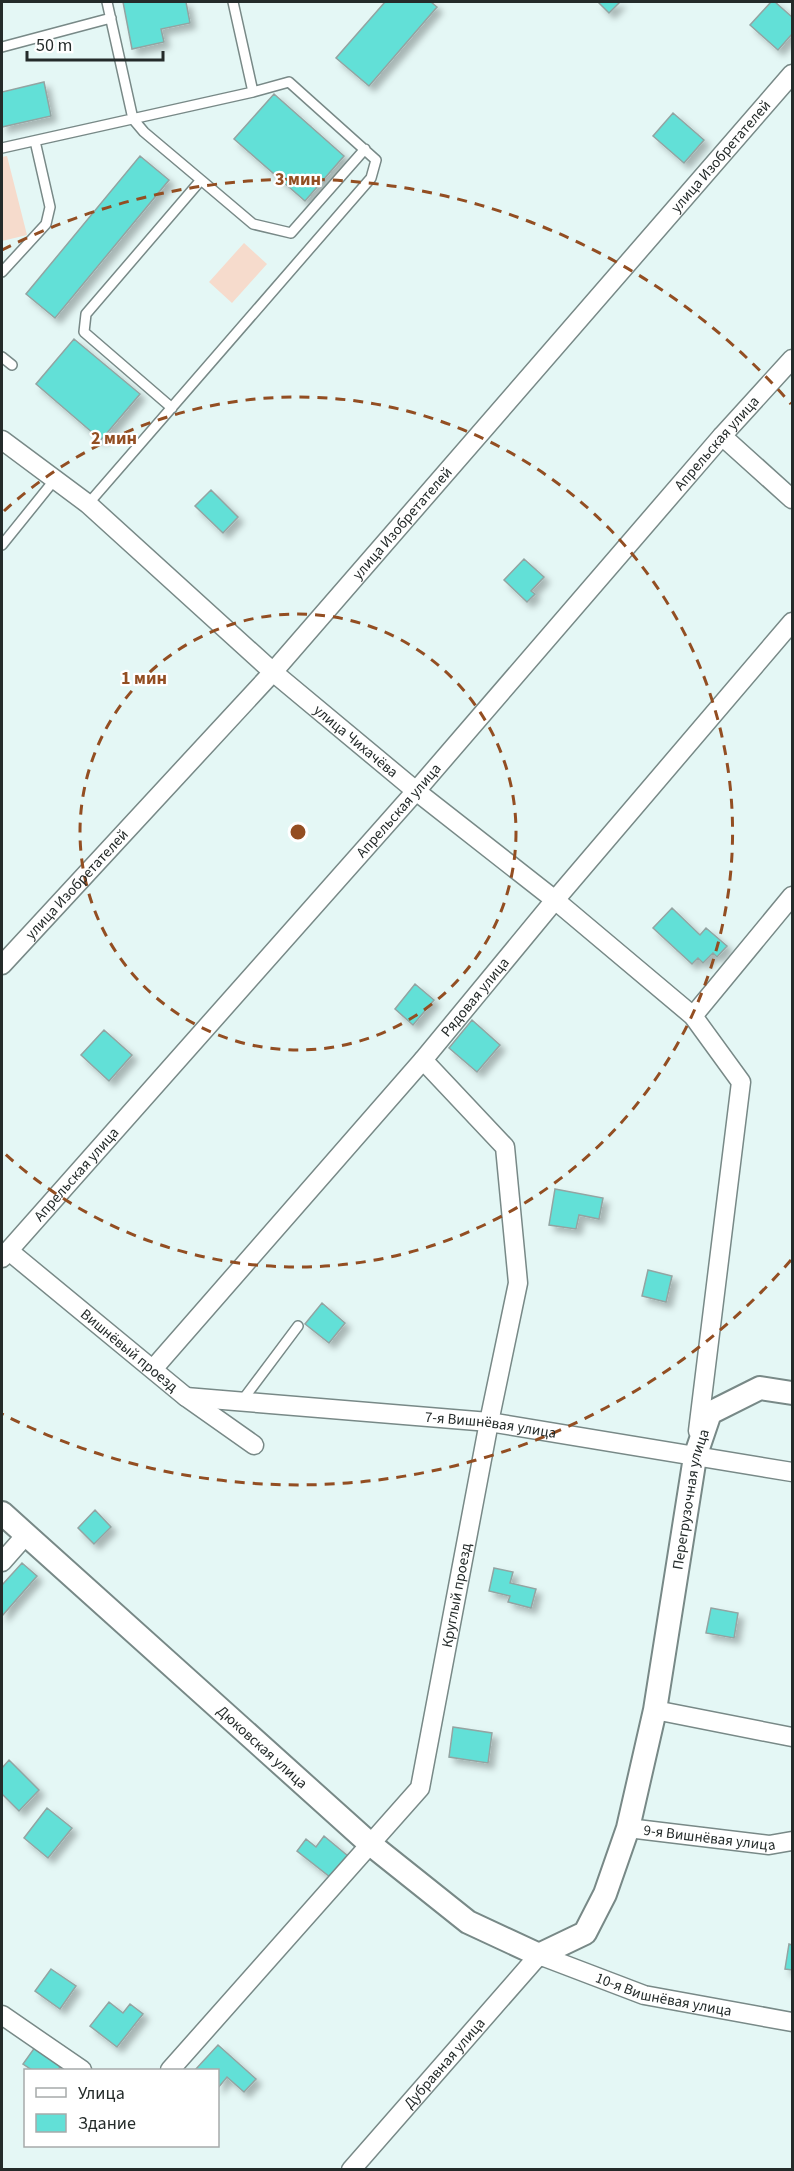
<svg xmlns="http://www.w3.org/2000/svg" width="794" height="2171" viewBox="0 0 794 2171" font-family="'Source Sans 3',sans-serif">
<defs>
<filter id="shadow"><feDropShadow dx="5.5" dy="5.5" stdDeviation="3" flood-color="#0004"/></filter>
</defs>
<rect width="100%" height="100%" fill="#e4f7f5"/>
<path fill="#f6dbcc" d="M7,156l20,79 -25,6v-84z
M244,243l23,21 -35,39 -23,-21z"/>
<path fill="#62e0d7" stroke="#93a4a2" stroke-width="1.5" filter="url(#shadow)" d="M123,2h63l4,21 -29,6 3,13 -32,7z
M385,2h46l6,5 -68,79 -33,-28z
M598,2h22l-11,11z
M771,2h4l17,15v17l-14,16 -28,-25z
M44,82l7,34 -49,11v-35z
M274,94l70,62 -39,45 -71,-62z
M673,113l31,27 -20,23 -31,-27z
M140,156l29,24 -114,138 -29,-24z
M74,339l66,55 -39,46 -65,-56z
M211,490l27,27 -15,16 -28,-27z
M524,559l20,18 -13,14 4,3 -8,8 -23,-22z
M672,908l28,27 6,-7 21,18 -10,11 -4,-4 -10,10 -5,-5 -6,6 -39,-36z
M415,984l19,16 -21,25 -18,-16z
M472,1020l28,25 -23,27 -28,-24z
M104,1030l28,25 -23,26 -28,-26z
M555,1189l48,9 -4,21 -20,-4 -3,14 -27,-4z
M648,1270l24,6 -6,26 -24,-6z
M322,1303l23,20 -16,20 -24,-19z
M95,1510l16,17 -17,17 -16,-16z
M22,1563l15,13 -35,40v-31z
M494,1568l19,4 -3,11 26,6 -5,19 -23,-6 2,-6 -21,-5z
M711,1608l27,5 -4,25 -28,-5z
M453,1727l39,6 -4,30 -39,-6z
M9,1760l30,30 -20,21 -17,-17v-26z
M47,1808l25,20 -24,30 -24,-20z
M324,1836l24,20 -18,21 -33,-26 9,-12 10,8z
M789,1944l3,1v25l-7,-1z
M51,1969l25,17 -16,23 -25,-18z
M109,2002l14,11 7,-9 13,10 -26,33 -27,-21z
M38,2043l26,18 -6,9h-26l-9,-6z
M218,2045l38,34 -12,13 -17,-15 -9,11v-18h-23z"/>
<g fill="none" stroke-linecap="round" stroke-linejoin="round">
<g stroke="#788987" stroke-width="12">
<path id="service" d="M107,2l26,117 11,13 57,48 -115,134 -2,18 88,76
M2,47l109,-29
M2,148l251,-56 -20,-90
M201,180l52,44 38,9 74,-84
M2,272l44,-48 4,-17 -15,-66
M2,357l10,8
M88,504l283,-326 5,-18 -87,-78 -36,10
M2,545l54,-67
M241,1402l57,-76"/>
</g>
<g stroke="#788987" stroke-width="21">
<g id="minor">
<path d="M722,436l70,63"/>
<path id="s1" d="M2,440l86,64 185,168 143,119 139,109 138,116 48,66 -43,349"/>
<path id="s2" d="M2,965l271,-293 519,-598"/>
<path d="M693,1016l99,-120"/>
<path id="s3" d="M9,1251l177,146 68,48"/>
<path id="s4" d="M2,1258l414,-467 306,-355 70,-77"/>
<path id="s5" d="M153,1369l270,-309 132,-160 237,-278"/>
<path id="s6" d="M186,1397l303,25 303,50"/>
<path d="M2,1562l23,-26"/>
<path d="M655,1710l137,27"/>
<path id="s7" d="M628,1828l141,17 23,-4"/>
<path d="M2,2015l80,55"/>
<path id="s8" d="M170,2070l250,-282 69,-366 29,-139 -13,-136 -82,-87"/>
<path id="s9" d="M351,2170l188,-215 105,40 148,27"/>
</g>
</g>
<g stroke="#788987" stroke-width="26">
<g id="tertiary">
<path id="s10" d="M2,1513l367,330 99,79 71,33 46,-22 20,-39 23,-66 27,-118 40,-253 15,-44 50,-25 32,5"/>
</g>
</g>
<use href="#service" stroke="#fff" stroke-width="9"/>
<use href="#minor" stroke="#fff" stroke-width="18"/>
<use href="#tertiary" stroke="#fff" stroke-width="22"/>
</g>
<g fill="none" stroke="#934e22" stroke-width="3" stroke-dasharray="10 8">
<circle cx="298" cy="832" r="218"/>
<path d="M4 511A435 435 0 1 1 4 1153"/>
<path d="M791 1260A653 653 0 0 1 2 1414M2 250A653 653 0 0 1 791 404"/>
</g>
<g text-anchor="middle" stroke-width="4.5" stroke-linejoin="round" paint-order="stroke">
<g font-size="15" fill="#242b2a" stroke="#fff">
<text dy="5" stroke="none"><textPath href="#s2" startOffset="1082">улица Изобретателей</textPath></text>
<text dy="5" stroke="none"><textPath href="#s4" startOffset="1084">Апрельская улица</textPath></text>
<text dy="5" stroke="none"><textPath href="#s2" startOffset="596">улица Изобретателей</textPath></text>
<text dy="5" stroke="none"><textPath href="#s1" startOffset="465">улица Чихачёва</textPath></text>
<text dy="5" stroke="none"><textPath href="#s4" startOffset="598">Апрельская улица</textPath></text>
<text dy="5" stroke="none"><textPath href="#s2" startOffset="110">улица Изобретателей</textPath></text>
<text dy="5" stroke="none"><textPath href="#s5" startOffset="492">Рядовая улица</textPath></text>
<text dy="5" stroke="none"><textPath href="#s4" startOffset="112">Апрельская улица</textPath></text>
<text dy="5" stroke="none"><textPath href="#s3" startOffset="156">Вишнёвый проезд</textPath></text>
<text dy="5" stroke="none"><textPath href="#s6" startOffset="306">7-я Вишнёвая улица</textPath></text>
<text dy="5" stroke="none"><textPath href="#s10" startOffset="1198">Перегрузочная улица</textPath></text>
<text dy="5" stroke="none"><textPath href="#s8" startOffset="573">Круглый проезд</textPath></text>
<text dy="5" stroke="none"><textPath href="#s10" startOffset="350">Дюковская улица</textPath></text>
<text dy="5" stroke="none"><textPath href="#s7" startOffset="82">9-я Вишнёвая улица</textPath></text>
<text dy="5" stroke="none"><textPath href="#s9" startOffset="417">10-я Вишнёвая улица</textPath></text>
<text dy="5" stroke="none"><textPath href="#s9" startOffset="142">Дубравная улица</textPath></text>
</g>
</g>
<circle cx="298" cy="832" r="9" fill="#934e22" stroke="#fff" stroke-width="3"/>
<g font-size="18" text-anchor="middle" font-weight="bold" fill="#934e22" stroke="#fff" stroke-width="4.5" stroke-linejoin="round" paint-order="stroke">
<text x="298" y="185">3 мин</text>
<text x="114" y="444">2 мин</text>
<text x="144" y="684">1 мин</text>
</g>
<rect width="794" height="2171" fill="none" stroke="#242b2a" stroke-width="6"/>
<rect x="24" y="2069" width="195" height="78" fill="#ffffff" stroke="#a7aaaa" stroke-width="1.5"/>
<rect x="36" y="2088" width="30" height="9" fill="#ffffff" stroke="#a7aaaa" stroke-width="1.5"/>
<text x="78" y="2099" font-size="18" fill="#242b2a">Улица</text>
<rect x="36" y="2114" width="30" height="18" fill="#62e0d7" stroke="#a7aaaa" stroke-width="1.5"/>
<text x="78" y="2129" font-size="18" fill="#242b2a">Здание</text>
<path d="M27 51v9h136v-9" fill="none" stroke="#242b2a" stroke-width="3"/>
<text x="36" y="51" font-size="18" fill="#242b2a" stroke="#ffffff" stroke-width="4.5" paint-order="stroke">50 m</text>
</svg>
